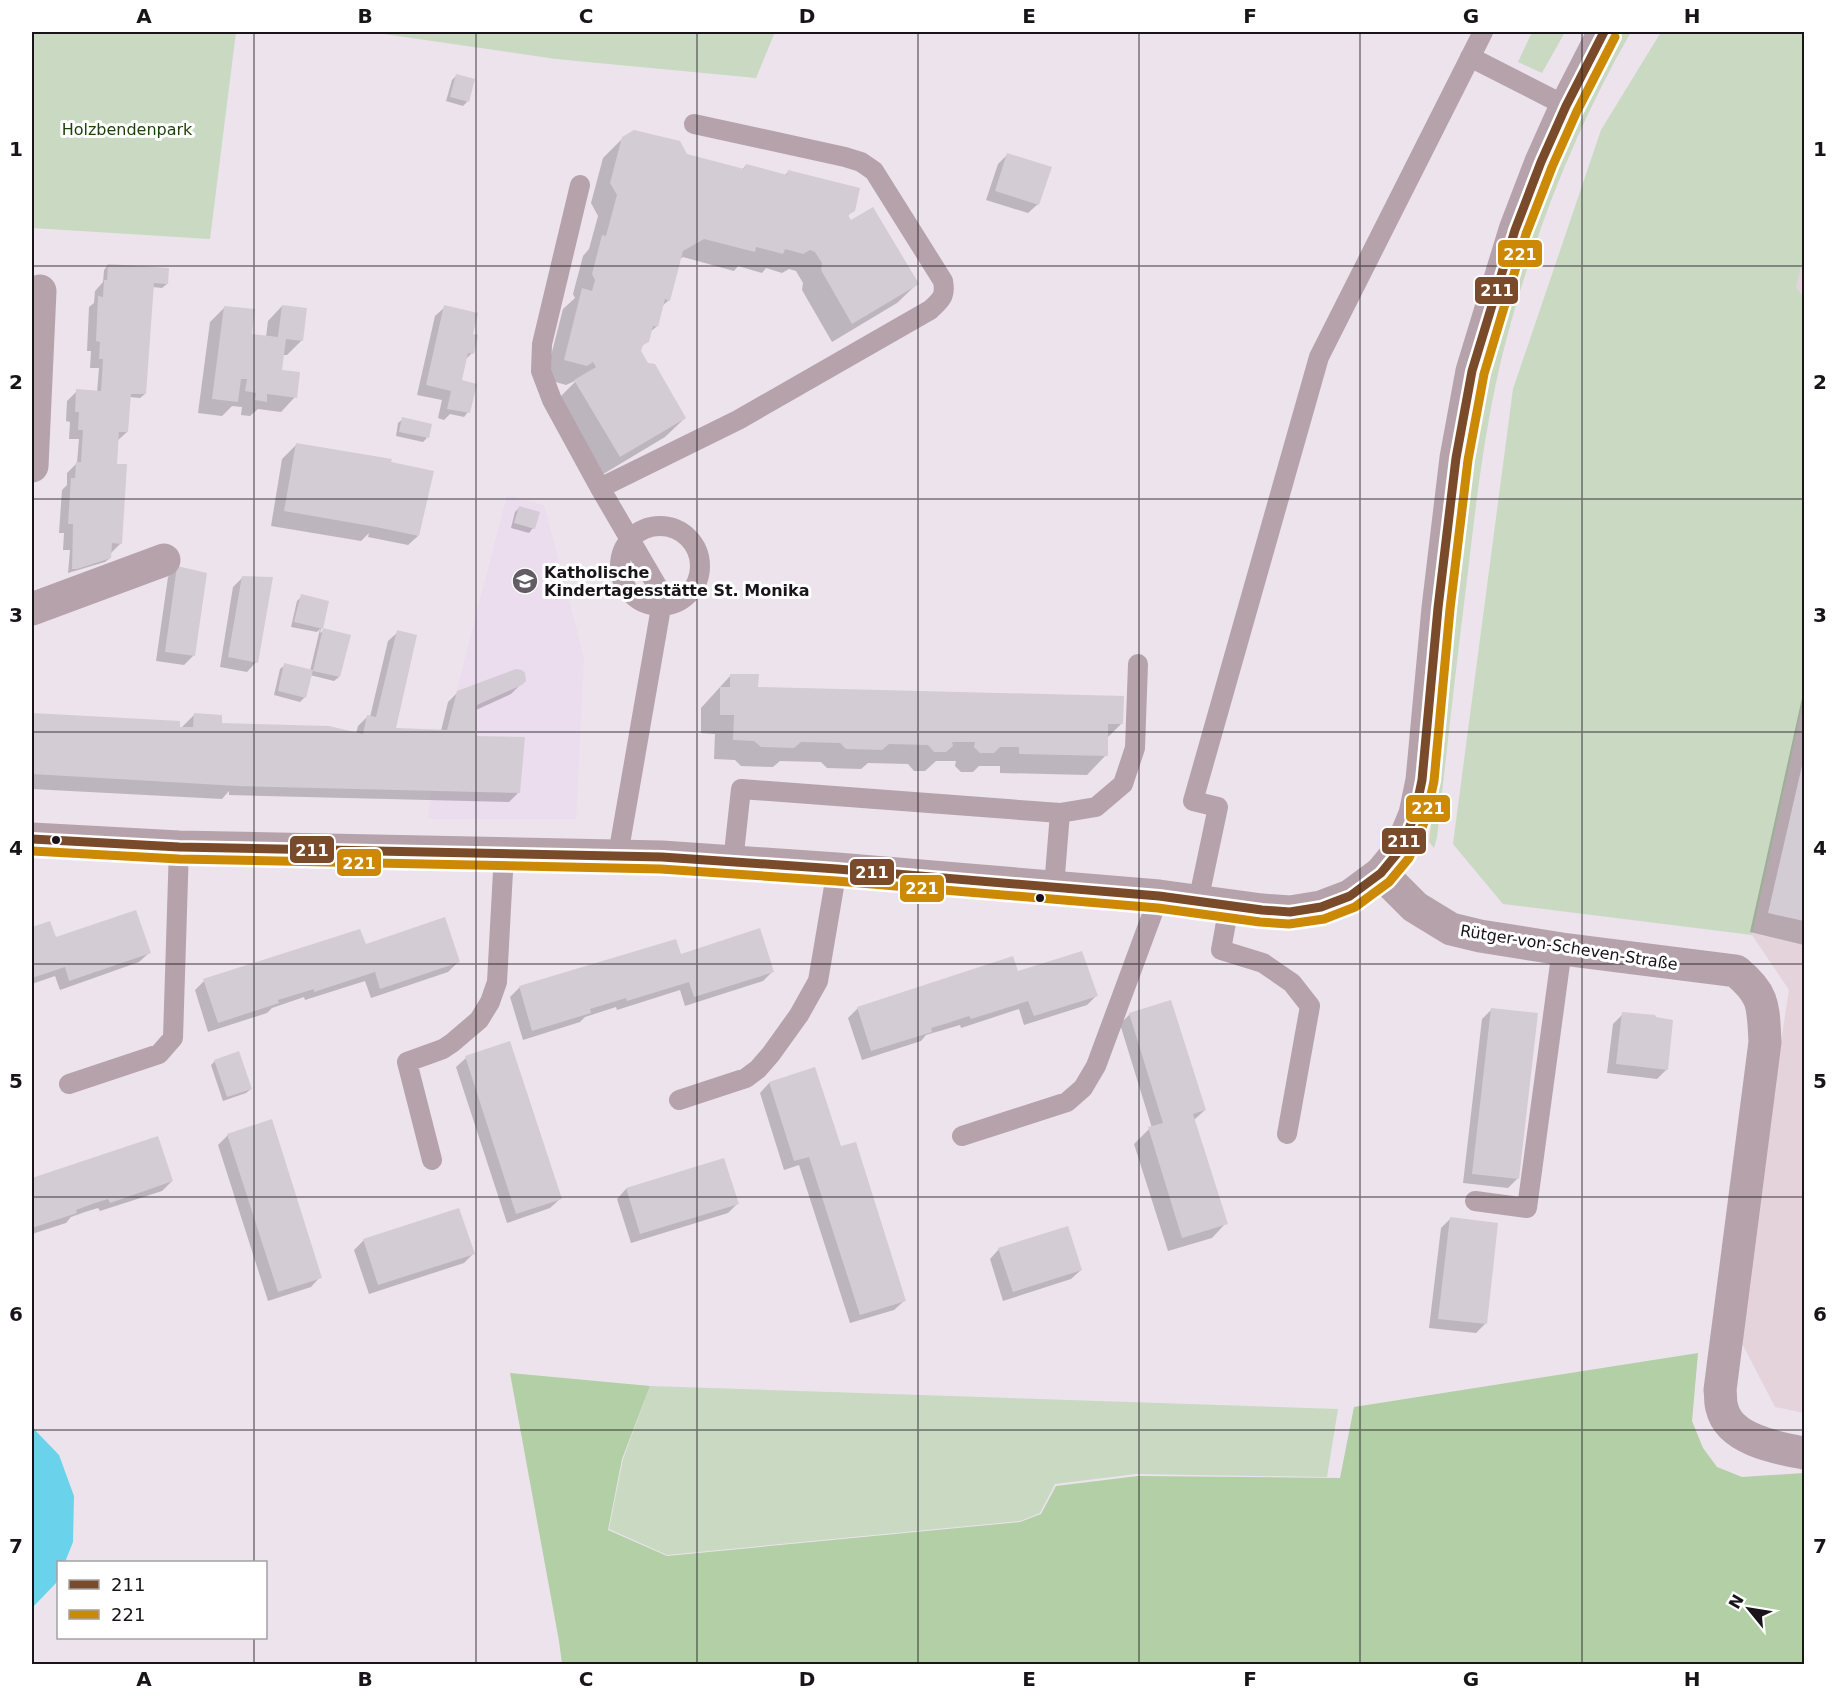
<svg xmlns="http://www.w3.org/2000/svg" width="1836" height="1696" viewBox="0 0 1836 1696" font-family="'DejaVu Sans',sans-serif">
<rect width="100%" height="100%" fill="#ece3ed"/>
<path fill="#ebdcee" d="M507,495l37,10 40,153 -8,161h-148l3,-28z"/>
<path fill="#e5d3dc" d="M1804,257v40l-8,-10z
M1804,699v714l-29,-6 -39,-75 53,-342 -37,-55z"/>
<path fill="#c9d9c2" d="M32,32h204l-26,207 -178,-11z
M370,32h405l-19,46 -200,-19z
M1532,32h33l-23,41 -24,-11z
M1622,32h9c-60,104 -104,220 -132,337 -15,66 -23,134 -31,202 -11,88 -21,177 -31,266l-3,11 -5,-6 46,-388 15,-78 13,-55 30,-96 30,-77z
M1661,32h143v225l-8,30 8,10v402l-52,236 -249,-31 -50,-60 60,-455 88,-259z
M650,1386l688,23 -11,68 -191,-3 -81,10 -15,29 -20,8 -353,34 -58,-26 14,-70z"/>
<path fill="#b2cfa6" d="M1698,1353l-6,68 11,27 14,19 25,10 62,-4v191h-1242l-3,-23 -49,-268 140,13 -28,73 -14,71 59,26 353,-34 21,-8 15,-28 82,-10 202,2 14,-71z"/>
<path fill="#6ad2ea" d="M32,1427l27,28 15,41 -1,46 -8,20h-7v15l-2,6 -24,25z"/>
<path fill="#0003" d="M456,76l17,4 -6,22 -4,4 -17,-5 6,-21z
M623,138l119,32 4,-5 38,11 5,-5 64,39 -6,7 70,67 -20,19 -65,39 -30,-52 1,-7 -7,-12 -7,-2 -7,4 -16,-5 -4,5 -24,-7 -4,5 -51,-14 -4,3 -10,40 -7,6 -6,21 -7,6 -2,8 -7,7v4l45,66 -20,19 -65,39 -44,-75 21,-21 -11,5 -21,-6 18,-70 12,-11 -2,-4 10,-38 6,-7 9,-33 -7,-13 12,-45z
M1008,154l30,50 -10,9 -42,-13 12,-36z
M108,265l59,19 -5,4 -9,-1 -8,107 -5,4 -11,-1 -2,35 -11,10 -1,23 6,78 -10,10 -1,5 -5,4 -37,11 2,-23h-7l1,-17h-5l3,-43 5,-5v-12l10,-10 2,-24h-10l1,-17 -4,-1 1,-20 10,-10 20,1 2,-24h-9l1,-17h-4l2,-44 5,-4 1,-12 8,-9 1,-12z
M282,306l20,34 -15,15h-4l-2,16 14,26 -14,15 -23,-3 -8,7 -9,-1 1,-8 -10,-1 -10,10 -24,-3 12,-91 15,-15 26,28 15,2 2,-16z
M445,307l26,28 1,18 -7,7 -6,26 9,26 -4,5 -14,-3 -6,6 -6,-2 4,-18 -25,-5 18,-79z
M403,419l24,19 -4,4 -27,-6 2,-13z
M297,444l121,92 -10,9 -40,-8 1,-4 -8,8 -90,-15 11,-67z
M520,507l13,21 -4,5 -18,-5 4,-16z
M177,567l17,88 -10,10 -28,-4 12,-84z
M243,577l13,85 -9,10 -27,-5 13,-80z
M302,596l25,6 -7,31 4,-3 15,47 -5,4 -24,-6 -5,22 -5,5 -26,-7 6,-26 5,-4 25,6 10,-42 -3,3 -26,-5 6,-26z
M398,632l-4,97 47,2 7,-29 10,-10 63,-8 -10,10 -35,16v27l43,55 -10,10 -280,-7v-4l-7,8 -190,-10v-75l147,8 1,7 14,-14 26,9 136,10 2,-8 10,-10 2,1 18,-76z
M731,675l26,14 364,35 -14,14 -1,17 -19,20 -87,-2v-7h-21l-6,6h-12l-6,-6 1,-5h-20l-11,10h-11l-6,-7 -40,-1 -7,6 -34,-1 -6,-6 -41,-1 -7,6 -32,-1 -6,-6 -21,-1 1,-25 -14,-1v-25z
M1804,689v256l-54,-13z
M49,923l6,15 94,15 -10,9 -79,28 -5,-14 -23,8v-55z
M675,941l5,14 92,17 -9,9 -78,25 -5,-16 -63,20 -1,-3 -31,10 -5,5 -57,18 -13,-43 9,-9z
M365,946l93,16 -10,10 -77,26 -6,-17 -60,19 -1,-3 -32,11 -5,5 -59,19 -13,-42 9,-9z
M1017,973l79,23 -9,9 -63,20 -5,-16 -58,19 -1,-3 -34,10 -5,6 -59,19 -14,-42 10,-10z
M1492,1009l26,169 -10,10 -45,-5 19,-164z
M1130,1014l75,96 -11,10 32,103 -14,15 -44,13 -34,-107 15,-15 3,-1 -32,-104z
M1623,1014l44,55 -10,10 -50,-6 6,-49z
M466,1058l94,141 -10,9 -43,15 -51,-156z
M215,1061l36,28 -5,4 -23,8 -12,-36z
M769,1083l71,65 64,153 -10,9 -44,13 -51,-158 -15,5 -24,-77z
M228,1135l92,142 -9,10 -43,14 -50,-156z
M157,1138l15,43 -10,10 -62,20 -2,-3 -13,4 -14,5 -5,6 -34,11v-55z
M723,1160l14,44 -9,9 -97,30 -14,-44 9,-10z
M1450,1219l35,105 -9,9 -47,-5 12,-100z
M364,1240l110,13 -10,10 -95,31 -15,-44z
M999,1249l82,21 -10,9 -68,22 -13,-42z"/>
<path fill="#d3ccd4" d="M456,74l19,5 -6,23 -19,-5z
M634,130l46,11 7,13 57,15 2,-5 41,11 1,-5 72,18 -5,23 -7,4 3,5 22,-13 46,77 -67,40 -31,-54 1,-7 -7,-11 -5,-2 -7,4 -18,-5 -2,5 -27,-7 -1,5 -51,-13 -21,12 -13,50 -5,-2 -7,28 -5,-1 -4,16 -6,3 -2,6 7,12 7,1 31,54 -66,39 -46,-77 22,-13 -3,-5 -6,4 -23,-6 18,-72 10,3 3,-11 -3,-6 10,-39 4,1 11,-41 -7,-12 12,-46z
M1007,153l45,14 -13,38 -44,-14z
M108,264l61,4 -1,16 -14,-1 -8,111h-15l-3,38h-9l-2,32h10l-5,80 -10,-1 -1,15 -34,11h-5l1,-45h-5l3,-46h4l1,-16h5l2,-32h-5l1,-18h-4l1,-23 25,2 2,-32h-4l1,-17 -4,-1 2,-45 5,1 1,-17h3z
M282,305l25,3 -4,33 -17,-2 -4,31 18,2 -3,26 -30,-4v8l-12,-2 1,-7 -11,-2 2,-12h-6l-3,23 -26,-3 12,-93 31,3 -3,25 26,3z
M444,305l34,8 -5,21 5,1 -4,19 -6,-1 -6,27 15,4 -7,29 -23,-4 4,-18 -25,-6z
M402,417l30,7 -3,14 -30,-6z
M296,443l96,16 -1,3 43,9 -15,65 -43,-9 -92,-16z
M519,506l21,6 -5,17 -21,-6z
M177,566l30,7 -12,83 -30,-4z
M242,576l31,1 -15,86 -30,-6z
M301,594l28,7 -6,28 -29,-7z
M323,628l28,7 -11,42 -27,-6z
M397,630l20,5 -21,93 51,2 10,-39 59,-22 6,1 3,3 1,8 -4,4 -45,20v31l48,1 -5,56 -282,-7 -206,-12v-61l148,8v6h13l1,-14 28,2v8l107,3 34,8 4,-19 9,2z
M284,663l29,7 -7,28 -28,-7z
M730,674h29l-1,13 366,9 -1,28h-15v32l-89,-2v-7h-19l-6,6h-14l-6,-6 1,-5h-23l1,4 -7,6h-12l-6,-7 -39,-1 -7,6 -36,-1 -6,-6 -39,-1 -7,6 -33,-1 -7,-6 -21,-1 1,-25h-14v-28h10z
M1804,757v164l-36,-8z
M136,910l15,43 -82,28 -4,-14 -33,11v-51l18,-6 6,16z
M445,917l15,45 -80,27 -5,-17 -61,20v-3l-36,11 1,3 -61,20 -15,-44 157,-50 6,15z
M760,928l14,44 -80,25 -5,-15 -62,19 -1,-3 -36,11 1,4 -59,18 -13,-45 157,-47 5,15z
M1082,951l16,45 -64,20 -6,-15 -57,18 -2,-3 -21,7 -17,5 1,4 -61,19 -14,-44 156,-51 5,15z
M1171,1000l35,110 -13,4 35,110 -46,14 -34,-111 15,-4 -34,-110z
M1491,1008l47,5 -19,166 -47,-5z
M1622,1012l33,3 1,2 17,3 -5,50 -52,-6z
M510,1041l52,158 -46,15 -51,-158z
M239,1051l13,38 -25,8 -13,-37z
M815,1067l26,79 15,-4 50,159 -46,14 -51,-158 -15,4 -25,-79z
M272,1119l50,159 -44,14 -51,-158z
M158,1136l15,45 -63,22 -2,-4 -13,4 -19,7 1,3 -45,15v-50z
M724,1158l15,46 -99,30 -14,-46z
M459,1208l16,46 -97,31 -15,-46z
M1450,1217l48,6 -11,101 -49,-5z
M1068,1226l14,44 -69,22 -15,-44z"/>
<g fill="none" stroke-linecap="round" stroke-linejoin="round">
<path stroke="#b6a2aa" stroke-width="20" d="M1470,57l96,49
M580,185l-38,159 -1,27 11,29 48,88 63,108 -45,259
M600,488l138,-68 192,-110c11,-10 16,-14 13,-29l-69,-110 -13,-9 -16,-5 -151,-33
M620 566a40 40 0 1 1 80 0a40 40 0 1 1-80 0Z
M1060,813l36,-6 27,-23 12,-36 3,-84
M733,862l8,-73 319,24 -6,74
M1198,902l20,-95 -25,-6 126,-444 164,-325
M1229,906l-8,44 42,13 29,20 18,23 -23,128
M69,1084l90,-30 14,-16 6,-191
M679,1100l67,-22 12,-9 13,-15 28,-39 19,-34 19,-112
M962,1136l105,-34 16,-14 13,-22 63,-170
M432,1160l-25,-98 36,-13 9,-6 27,-23 11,-18 7,-20 7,-129
M1475,1201l52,7 35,-259"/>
<path stroke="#b6a2aa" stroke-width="33" d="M32,466l8,-175
M32,609l132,-49
M1381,873l34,34 36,22 29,7 82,13 174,22c29,24 27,35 29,71l-45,348c1,6 0,13 2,18 7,32 56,40 82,45"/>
<path stroke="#b6a2aa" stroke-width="33" d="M32,839l147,8 483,10 175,12 322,27 103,14 28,2 31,-5 29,-11 31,-23 19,-23 15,-36 7,-34 16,-172 18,-150 16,-87 43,-141 26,-68 25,-56 38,-74"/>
<g stroke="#fff" stroke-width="14">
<path id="bus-1" d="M32,839l147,8 483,10 175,12 322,27 103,14 28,2 31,-5 29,-11 31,-23 19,-23 15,-36 7,-34 16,-172 18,-150 16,-87 43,-141 26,-68 25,-56 38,-74"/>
</g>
<g stroke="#fff" stroke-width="14">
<path id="bus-2" d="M32,851l147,8 482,10 175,12 322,27 102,14 29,2 35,-5 31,-12 34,-25 20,-24 17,-40 8,-37 16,-172 18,-149 16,-86 42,-140 26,-67 25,-56 38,-74"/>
</g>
<use href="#bus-1" stroke="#7a4b2a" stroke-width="9"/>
<use href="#bus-2" stroke="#cb8905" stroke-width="9"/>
</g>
<path fill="none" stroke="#19141a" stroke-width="1.5" stroke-opacity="0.55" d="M254,32v1530M476,32v1632M697,32v1632M918,32v1632M1139,32v1632M1360,32v1632M1582,32v1632M32,266h1772M32,499h1772M32,732h1772M32,964h1772M32,1197h1772M32,1430h1772M254,1638v26"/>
<defs>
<g id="school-disc" transform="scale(1.35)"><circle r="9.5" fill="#635c64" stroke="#fff"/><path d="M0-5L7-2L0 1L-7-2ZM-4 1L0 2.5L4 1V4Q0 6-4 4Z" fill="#fff"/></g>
</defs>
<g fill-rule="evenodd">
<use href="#school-disc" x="525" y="581"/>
</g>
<g fill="#19141a" stroke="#fff" stroke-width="2">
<circle cx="56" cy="840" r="5"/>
<circle cx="1040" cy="898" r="5"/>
</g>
<g text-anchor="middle" stroke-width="6" stroke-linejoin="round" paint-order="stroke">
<g font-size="16" fill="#1d4208" stroke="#fff">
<text x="127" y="135">Holzbendenpark</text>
</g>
<g font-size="16" font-weight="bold" fill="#19141a" stroke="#fff" text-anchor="start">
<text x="544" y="578">Katholische<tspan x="544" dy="18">Kindertagesstätte St. Monika</tspan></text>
</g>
<g font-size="16" fill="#19141a" stroke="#fff">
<text transform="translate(1569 947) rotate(9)" y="6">Rütger-von-Scheven-Straße</text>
</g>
</g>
<g stroke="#fff" stroke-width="2">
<rect x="1497" y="239" width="46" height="29" rx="6" fill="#cb8905"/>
<rect x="1474" y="276" width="45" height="29" rx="6" fill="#7a4b2a"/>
<rect x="1405" y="794" width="46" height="29" rx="6" fill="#cb8905"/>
<rect x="1381" y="827" width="46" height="28" rx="6" fill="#7a4b2a"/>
<rect x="289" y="835" width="46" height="29" rx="6" fill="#7a4b2a"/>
<rect x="336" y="848" width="46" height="29" rx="6" fill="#cb8905"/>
<rect x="849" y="858" width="46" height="28" rx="6" fill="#7a4b2a"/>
<rect x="899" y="874" width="46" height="29" rx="6" fill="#cb8905"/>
</g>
<g font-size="16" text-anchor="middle" font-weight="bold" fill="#fff">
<text x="1520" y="260">221</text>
<text x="1497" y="296">211</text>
<text x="1428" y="814">221</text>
<text x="1404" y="847">211</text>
<text x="312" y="856">211</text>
<text x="359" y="869">221</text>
<text x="872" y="878">211</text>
<text x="922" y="894">221</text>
</g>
<rect width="1836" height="1696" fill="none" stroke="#ffffff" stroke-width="66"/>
<rect x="57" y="1561" width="210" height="78" fill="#ffffff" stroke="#a3a1a3" stroke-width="1.5"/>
<rect x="69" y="1580" width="30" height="9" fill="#7a4b2a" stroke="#a3a1a3" stroke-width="1.5"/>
<text x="111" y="1591" font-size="18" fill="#19141a">211</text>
<rect x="69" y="1610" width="30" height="9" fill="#cb8905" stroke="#a3a1a3" stroke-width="1.5"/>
<text x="111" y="1621" font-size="18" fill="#19141a">221</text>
<g transform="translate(1749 1609) rotate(300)" stroke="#ffffff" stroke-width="4.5" paint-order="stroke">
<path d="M0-4.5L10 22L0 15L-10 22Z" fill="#19141a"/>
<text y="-9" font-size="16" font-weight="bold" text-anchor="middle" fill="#19141a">N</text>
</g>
<rect x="33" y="33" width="1770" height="1630" fill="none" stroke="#19141a" stroke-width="2"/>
<g font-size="20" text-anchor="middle" font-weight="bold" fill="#19141a">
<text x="144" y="23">A</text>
<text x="365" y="23">B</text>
<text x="586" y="23">C</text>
<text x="807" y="23">D</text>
<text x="1029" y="23">E</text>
<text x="1250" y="23">F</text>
<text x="1471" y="23">G</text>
<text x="1692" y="23">H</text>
<text x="16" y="156">1</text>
<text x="1820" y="156">1</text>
<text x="16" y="389">2</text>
<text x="1820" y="389">2</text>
<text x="16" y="622">3</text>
<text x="1820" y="622">3</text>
<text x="16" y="855">4</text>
<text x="1820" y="855">4</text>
<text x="16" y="1088">5</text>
<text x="1820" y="1088">5</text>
<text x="16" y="1321">6</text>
<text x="1820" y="1321">6</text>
<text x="16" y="1553">7</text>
<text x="1820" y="1553">7</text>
<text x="144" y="1686">A</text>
<text x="365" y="1686">B</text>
<text x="586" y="1686">C</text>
<text x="807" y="1686">D</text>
<text x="1029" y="1686">E</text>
<text x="1250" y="1686">F</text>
<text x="1471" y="1686">G</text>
<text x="1692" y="1686">H</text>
</g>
</svg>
